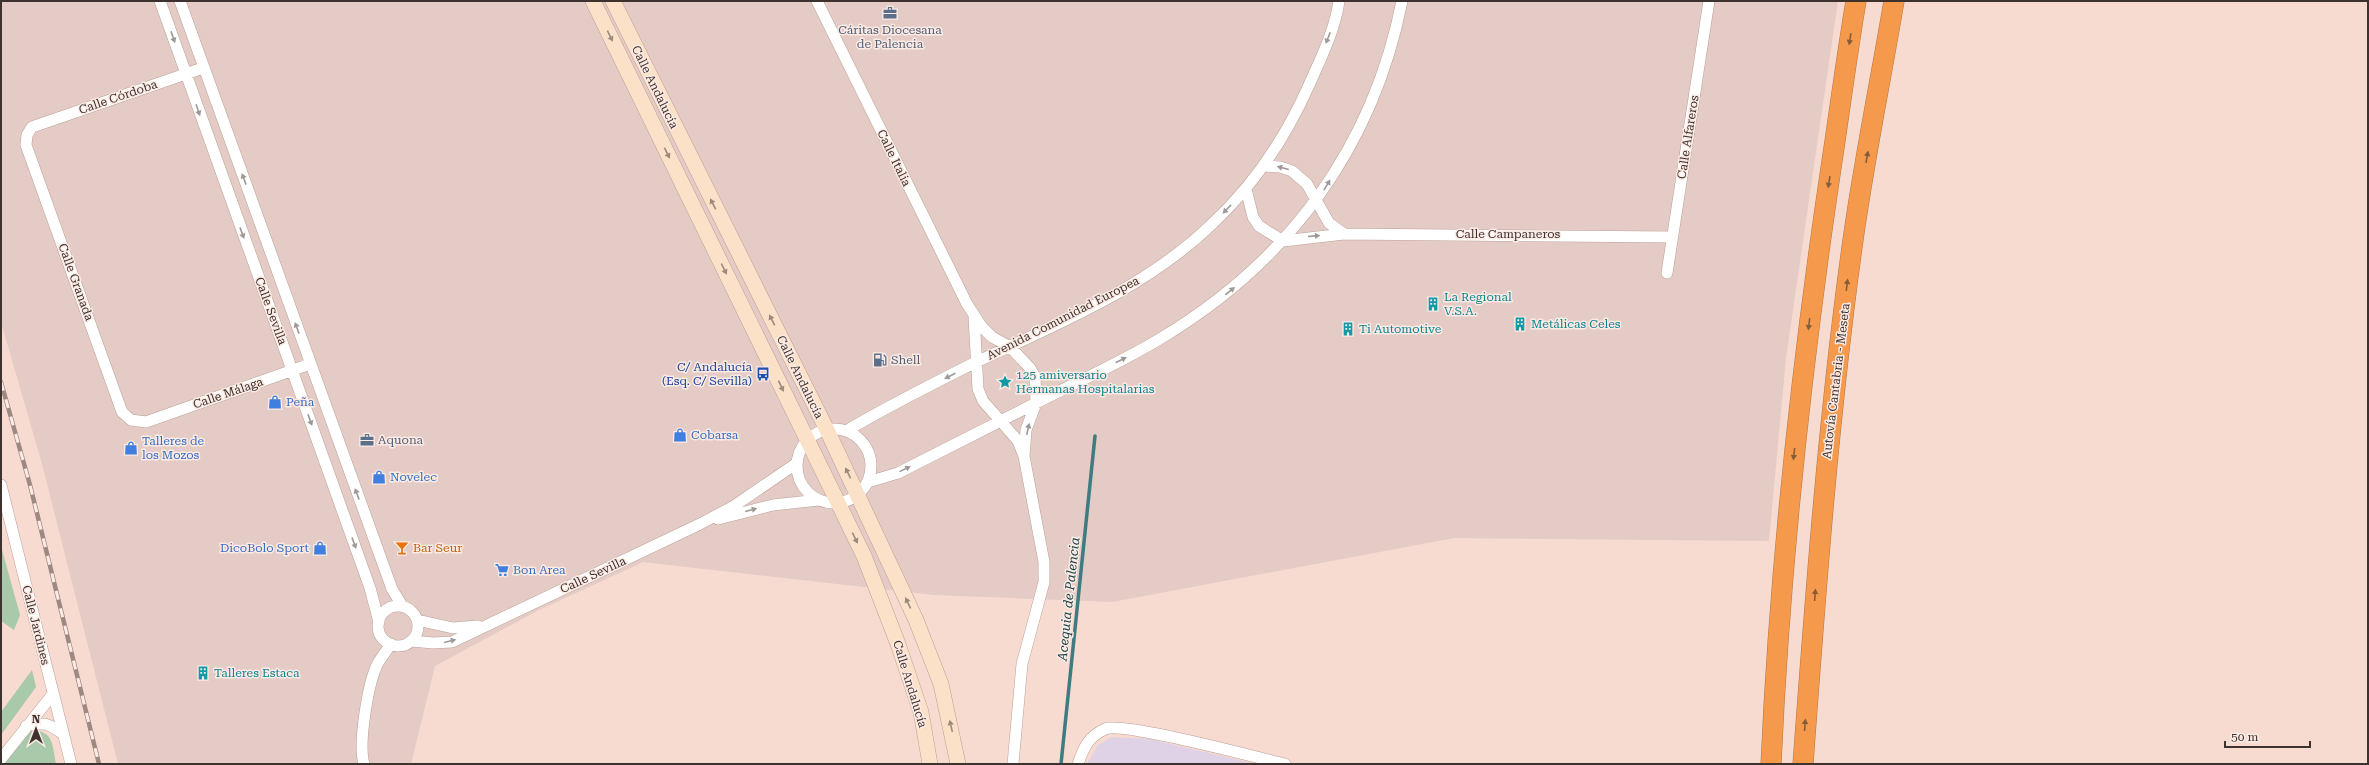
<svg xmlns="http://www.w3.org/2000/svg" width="2369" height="765" viewBox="0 0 2369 765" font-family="'Roboto Serif',serif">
<rect width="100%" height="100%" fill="#f7dad0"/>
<path fill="#e4cbc5" d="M1,1h1837l-52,357 -17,183 -315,-3 -342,64 -178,-7 -291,-33 -106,49 -102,55 -24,98h-293l-76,-300 -41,-142z"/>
<path fill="#dfd2e6" d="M1112,737l37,2 107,25h-169l11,-19z"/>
<path fill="#a8c9aa" d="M1,546l19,69 -6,15 -13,-9z
M32,670l4,17 -35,48v-23z
M31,730c23,1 21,14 25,34h-52z"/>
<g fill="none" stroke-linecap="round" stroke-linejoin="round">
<path stroke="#3e7c81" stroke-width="3.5" d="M1061,764l34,-328"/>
<g stroke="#bba096" stroke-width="12">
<path id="minor" d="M160,1l210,587 9,34
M180,1l212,588 11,18
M817,1l150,303 15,23 10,10 18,10 20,21 5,9 1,26 -10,27 -2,26
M203,68l-171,59 -5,8 -1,10 96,267 9,8 15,2 164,-58
M1264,166l16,1 12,4 15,13 22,39 15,11
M1246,189l7,28 6,9 24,15 61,-7 328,3
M1667,273l42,-272
M974,316l4,73 5,12 35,40 6,15 20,106v20l-22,82 -9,100
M797 466a37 37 0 1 1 74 0a37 37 0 1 1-74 0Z
M846,431c42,-25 86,-47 130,-69 81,-38 170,-74 236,-138 42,-39 74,-87 97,-139 12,-27 26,-55 30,-84
M868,482l30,-9c47,-24 95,-48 142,-72 41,-21 84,-40 123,-64 127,-77 210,-190 239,-336
M1,485l70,279
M718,519l55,-14 46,-5
M378 626a20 20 0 1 1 40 0a20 20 0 1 1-40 0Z
M417,620l36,8 25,-2
M412,641l21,2 19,-1 248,-118 34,-18 63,-43
M26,726c16,-5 24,-2 37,8
M1,759l52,-65
M364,764c-6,-20 4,-82 14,-101 4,-7 9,-13 13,-19
M1078,764c6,-17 10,-27 27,-35 17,-8 153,29 180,35"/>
</g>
<g stroke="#bba096" stroke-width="16">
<path id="secondary" d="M593,1l271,555 34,88 23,68 9,52
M613,1l214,429 89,190 25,64 17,80"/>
</g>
<g stroke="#b57642" stroke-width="21">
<path id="motorway" d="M1771,764c9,-202 31,-403 61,-603 8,-53 15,-107 24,-160
M1803,764c13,-177 26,-355 51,-531 11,-77 27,-155 40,-232"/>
</g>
<use href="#minor" stroke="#fff" stroke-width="11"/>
<use href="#secondary" stroke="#fce1c9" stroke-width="15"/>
<use href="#motorway" stroke="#f59a4c" stroke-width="20"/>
<g stroke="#9e8982" stroke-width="4.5">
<path id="rail" d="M1,382l29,103 69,279"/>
</g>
<use href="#rail" stroke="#fceae4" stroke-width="3" stroke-dasharray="9" stroke-linecap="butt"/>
</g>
<defs><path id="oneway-solid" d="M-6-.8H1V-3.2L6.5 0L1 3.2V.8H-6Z"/></defs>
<g fill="#9c8a7c">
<use href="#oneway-solid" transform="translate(610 36) rotate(64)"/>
<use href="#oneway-solid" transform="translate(667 153) rotate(64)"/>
<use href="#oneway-solid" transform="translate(713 204) rotate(-117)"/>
<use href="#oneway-solid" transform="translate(724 269) rotate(64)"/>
<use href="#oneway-solid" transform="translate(772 320) rotate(-117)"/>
<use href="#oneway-solid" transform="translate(781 386) rotate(65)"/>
<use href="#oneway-solid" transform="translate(848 473) rotate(-116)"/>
<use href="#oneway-solid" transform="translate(855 538) rotate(64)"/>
<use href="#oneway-solid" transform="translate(908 603) rotate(-115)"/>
<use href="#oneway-solid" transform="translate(951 726) rotate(-103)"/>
</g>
<g fill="#9e9896">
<use href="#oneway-solid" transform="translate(173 37) rotate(71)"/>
<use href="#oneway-solid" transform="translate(1328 38) rotate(111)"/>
<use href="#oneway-solid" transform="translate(198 110) rotate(71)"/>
<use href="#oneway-solid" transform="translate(1283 168) rotate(-165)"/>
<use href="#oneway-solid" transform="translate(244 179) rotate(-110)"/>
<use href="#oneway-solid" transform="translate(1327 185) rotate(-59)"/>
<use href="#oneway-solid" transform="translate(1227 209) rotate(134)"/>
<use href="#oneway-solid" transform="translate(242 233) rotate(70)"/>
<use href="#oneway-solid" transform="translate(1314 236) rotate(-5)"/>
<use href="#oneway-solid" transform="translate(1230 291) rotate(-39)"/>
<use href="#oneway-solid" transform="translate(297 328) rotate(-110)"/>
<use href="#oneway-solid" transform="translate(1121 360) rotate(-27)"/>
<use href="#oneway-solid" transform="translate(950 376) rotate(153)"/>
<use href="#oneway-solid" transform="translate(310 420) rotate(70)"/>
<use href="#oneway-solid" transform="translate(1028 429) rotate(-77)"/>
<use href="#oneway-solid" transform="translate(905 469) rotate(-26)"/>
<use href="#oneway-solid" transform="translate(357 494) rotate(-110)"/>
<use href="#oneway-solid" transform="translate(751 510) rotate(-15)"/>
<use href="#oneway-solid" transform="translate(354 543) rotate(70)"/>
<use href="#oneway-solid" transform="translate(450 641) rotate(-14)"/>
</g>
<g fill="#875c3a">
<use href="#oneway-solid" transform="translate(1850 39) rotate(99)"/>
<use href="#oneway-solid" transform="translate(1867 157) rotate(-80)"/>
<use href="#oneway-solid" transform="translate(1829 182) rotate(99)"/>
<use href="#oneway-solid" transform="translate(1847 285) rotate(-83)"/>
<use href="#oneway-solid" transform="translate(1809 324) rotate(97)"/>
<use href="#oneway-solid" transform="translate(1794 454) rotate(96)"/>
<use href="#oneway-solid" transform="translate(1815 595) rotate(-86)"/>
<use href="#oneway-solid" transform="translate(1805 725) rotate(-86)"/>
</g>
<defs>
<g id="office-bare" transform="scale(1.08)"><path d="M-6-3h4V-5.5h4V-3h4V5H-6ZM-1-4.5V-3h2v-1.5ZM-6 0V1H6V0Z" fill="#5c6f8a" stroke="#fceae4" stroke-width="2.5" paint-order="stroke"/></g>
<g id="building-bare" transform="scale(1.08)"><path d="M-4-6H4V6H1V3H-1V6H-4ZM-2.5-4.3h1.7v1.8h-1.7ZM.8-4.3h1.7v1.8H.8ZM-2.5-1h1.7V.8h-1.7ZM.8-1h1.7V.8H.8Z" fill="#0f9aa8" stroke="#fceae4" stroke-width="2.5" paint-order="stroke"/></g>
<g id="fuel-bare" transform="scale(1.08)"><path d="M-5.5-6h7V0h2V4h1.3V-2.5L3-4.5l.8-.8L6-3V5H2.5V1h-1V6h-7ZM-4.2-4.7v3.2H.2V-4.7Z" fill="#5c6f8a" stroke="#fceae4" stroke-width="2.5" paint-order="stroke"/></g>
<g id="bus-bare" transform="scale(1.08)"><path d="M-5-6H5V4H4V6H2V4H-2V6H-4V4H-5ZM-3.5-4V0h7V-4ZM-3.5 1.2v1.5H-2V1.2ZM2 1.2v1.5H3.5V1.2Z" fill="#1a4fb4" stroke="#fceae4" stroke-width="2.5" paint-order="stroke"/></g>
<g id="sight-bare" transform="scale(1.08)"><path d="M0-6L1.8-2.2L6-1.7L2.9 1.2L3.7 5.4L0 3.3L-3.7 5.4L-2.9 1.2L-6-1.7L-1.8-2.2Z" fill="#0f9aa8" stroke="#fceae4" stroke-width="2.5" paint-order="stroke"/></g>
<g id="shop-bare" transform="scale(1.08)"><path d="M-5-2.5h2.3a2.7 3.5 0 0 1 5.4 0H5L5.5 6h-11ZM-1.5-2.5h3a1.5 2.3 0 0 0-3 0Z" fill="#3f7fe0" stroke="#fceae4" stroke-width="2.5" paint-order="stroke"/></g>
<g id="bar-bare" transform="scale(1.08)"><path d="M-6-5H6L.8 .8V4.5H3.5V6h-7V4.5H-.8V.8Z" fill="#e8710a" stroke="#fceae4" stroke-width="2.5" paint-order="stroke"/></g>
<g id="supermarket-bare" transform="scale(1.08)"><path d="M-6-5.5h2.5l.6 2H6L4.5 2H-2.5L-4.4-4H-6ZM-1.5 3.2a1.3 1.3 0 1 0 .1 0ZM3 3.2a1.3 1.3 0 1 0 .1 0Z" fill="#3f7fe0" stroke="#fceae4" stroke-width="2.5" paint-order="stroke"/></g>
</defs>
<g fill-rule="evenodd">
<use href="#office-bare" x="890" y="13"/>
<use href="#building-bare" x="1433" y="304"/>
<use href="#building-bare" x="1520" y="324"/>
<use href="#building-bare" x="1348" y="329"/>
<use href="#fuel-bare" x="880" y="360"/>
<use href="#bus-bare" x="763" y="374"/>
<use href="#sight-bare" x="1005" y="382"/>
<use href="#shop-bare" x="275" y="402"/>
<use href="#shop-bare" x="680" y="435"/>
<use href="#office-bare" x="367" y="440"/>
<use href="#shop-bare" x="131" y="448"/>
<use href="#shop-bare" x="379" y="477"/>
<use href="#shop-bare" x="320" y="548"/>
<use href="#bar-bare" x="402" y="548"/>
<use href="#supermarket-bare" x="502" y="570"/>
<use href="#building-bare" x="203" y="673"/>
</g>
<g text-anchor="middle" stroke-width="3" stroke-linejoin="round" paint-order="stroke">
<g font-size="12" fill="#4e5e75" stroke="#fceae4" text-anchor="start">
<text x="890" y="34" text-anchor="middle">Cáritas Diocesana<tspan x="890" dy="14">de Palencia</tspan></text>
<text x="891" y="364">Shell</text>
<text x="378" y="444">Aquona</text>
</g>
<g font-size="12" fill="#3d322e" stroke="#fceae4">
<text transform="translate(655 87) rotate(64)" y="4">Calle Andalucía</text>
<text transform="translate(118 97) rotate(-19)" y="4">Calle Córdoba</text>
<text transform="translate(1688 137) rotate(-81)" y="4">Calle Alfareros</text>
<text transform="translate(894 158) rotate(64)" y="4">Calle Italia</text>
<text x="1508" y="238">Calle Campaneros</text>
<text transform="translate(76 282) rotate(70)" y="4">Calle Granada</text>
<text transform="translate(271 311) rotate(70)" y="4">Calle Sevilla</text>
<text transform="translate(1063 318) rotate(-27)" y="4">Avenida Comunidad Europea</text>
<text transform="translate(800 377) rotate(64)" y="4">Calle Andalucía</text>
<text transform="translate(1836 381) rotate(-83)" y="4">Autovía Cantabria - Meseta</text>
<text transform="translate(228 393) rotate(-19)" y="4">Calle Málaga</text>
<text transform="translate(593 575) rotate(-25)" y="4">Calle Sevilla</text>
<text transform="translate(36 625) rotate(76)" y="4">Calle Jardines</text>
<text transform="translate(910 684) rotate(73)" y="4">Calle Andalucía</text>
</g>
<g font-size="12" fill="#0d838f" stroke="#fceae4" text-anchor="start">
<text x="1444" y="301">La Regional<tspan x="1444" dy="14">V.S.A.</tspan></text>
<text x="1531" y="328">Metálicas Celes</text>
<text x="1359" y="333">Ti Automotive</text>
<text x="1016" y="379">125 amiversario<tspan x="1016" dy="14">Hermanas Hospitalarias</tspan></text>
<text x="214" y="677">Talleres Estaca</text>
</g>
<g font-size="12" fill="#164399" stroke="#fceae4" text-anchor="end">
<text x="752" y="371">C/ Andalucía<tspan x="752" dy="14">(Esq. C/ Sevilla)</tspan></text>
</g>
<g font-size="12" fill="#366cbe" stroke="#fceae4" text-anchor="start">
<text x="286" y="406">Peña</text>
<text x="691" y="439">Cobarsa</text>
<text x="142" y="445">Talleres de<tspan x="142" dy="14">los Mozos</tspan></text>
<text x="390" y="481">Novelec</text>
<text x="309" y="552" text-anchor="end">DicoBolo Sport</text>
<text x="513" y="574">Bon Area</text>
</g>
<g font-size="12" fill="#c56008" stroke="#fceae4" text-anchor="start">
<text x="413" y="552">Bar Seur</text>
</g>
<g font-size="13" font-style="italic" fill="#103c40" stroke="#fceae4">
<text transform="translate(1068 599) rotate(-84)" y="5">Acequia de Palencia</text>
</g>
</g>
<rect width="2369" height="765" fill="none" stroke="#3d322e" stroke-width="4"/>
<g transform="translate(36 729)" stroke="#fceae4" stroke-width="3" paint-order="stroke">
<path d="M0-3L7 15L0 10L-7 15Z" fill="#3d322e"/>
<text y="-6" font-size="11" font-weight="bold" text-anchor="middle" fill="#3d322e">N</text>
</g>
<path d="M2225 741v6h85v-6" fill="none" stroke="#3d322e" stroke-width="2"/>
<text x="2231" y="741" font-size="12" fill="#3d322e" stroke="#fceae4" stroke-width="3" paint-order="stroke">50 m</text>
</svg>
